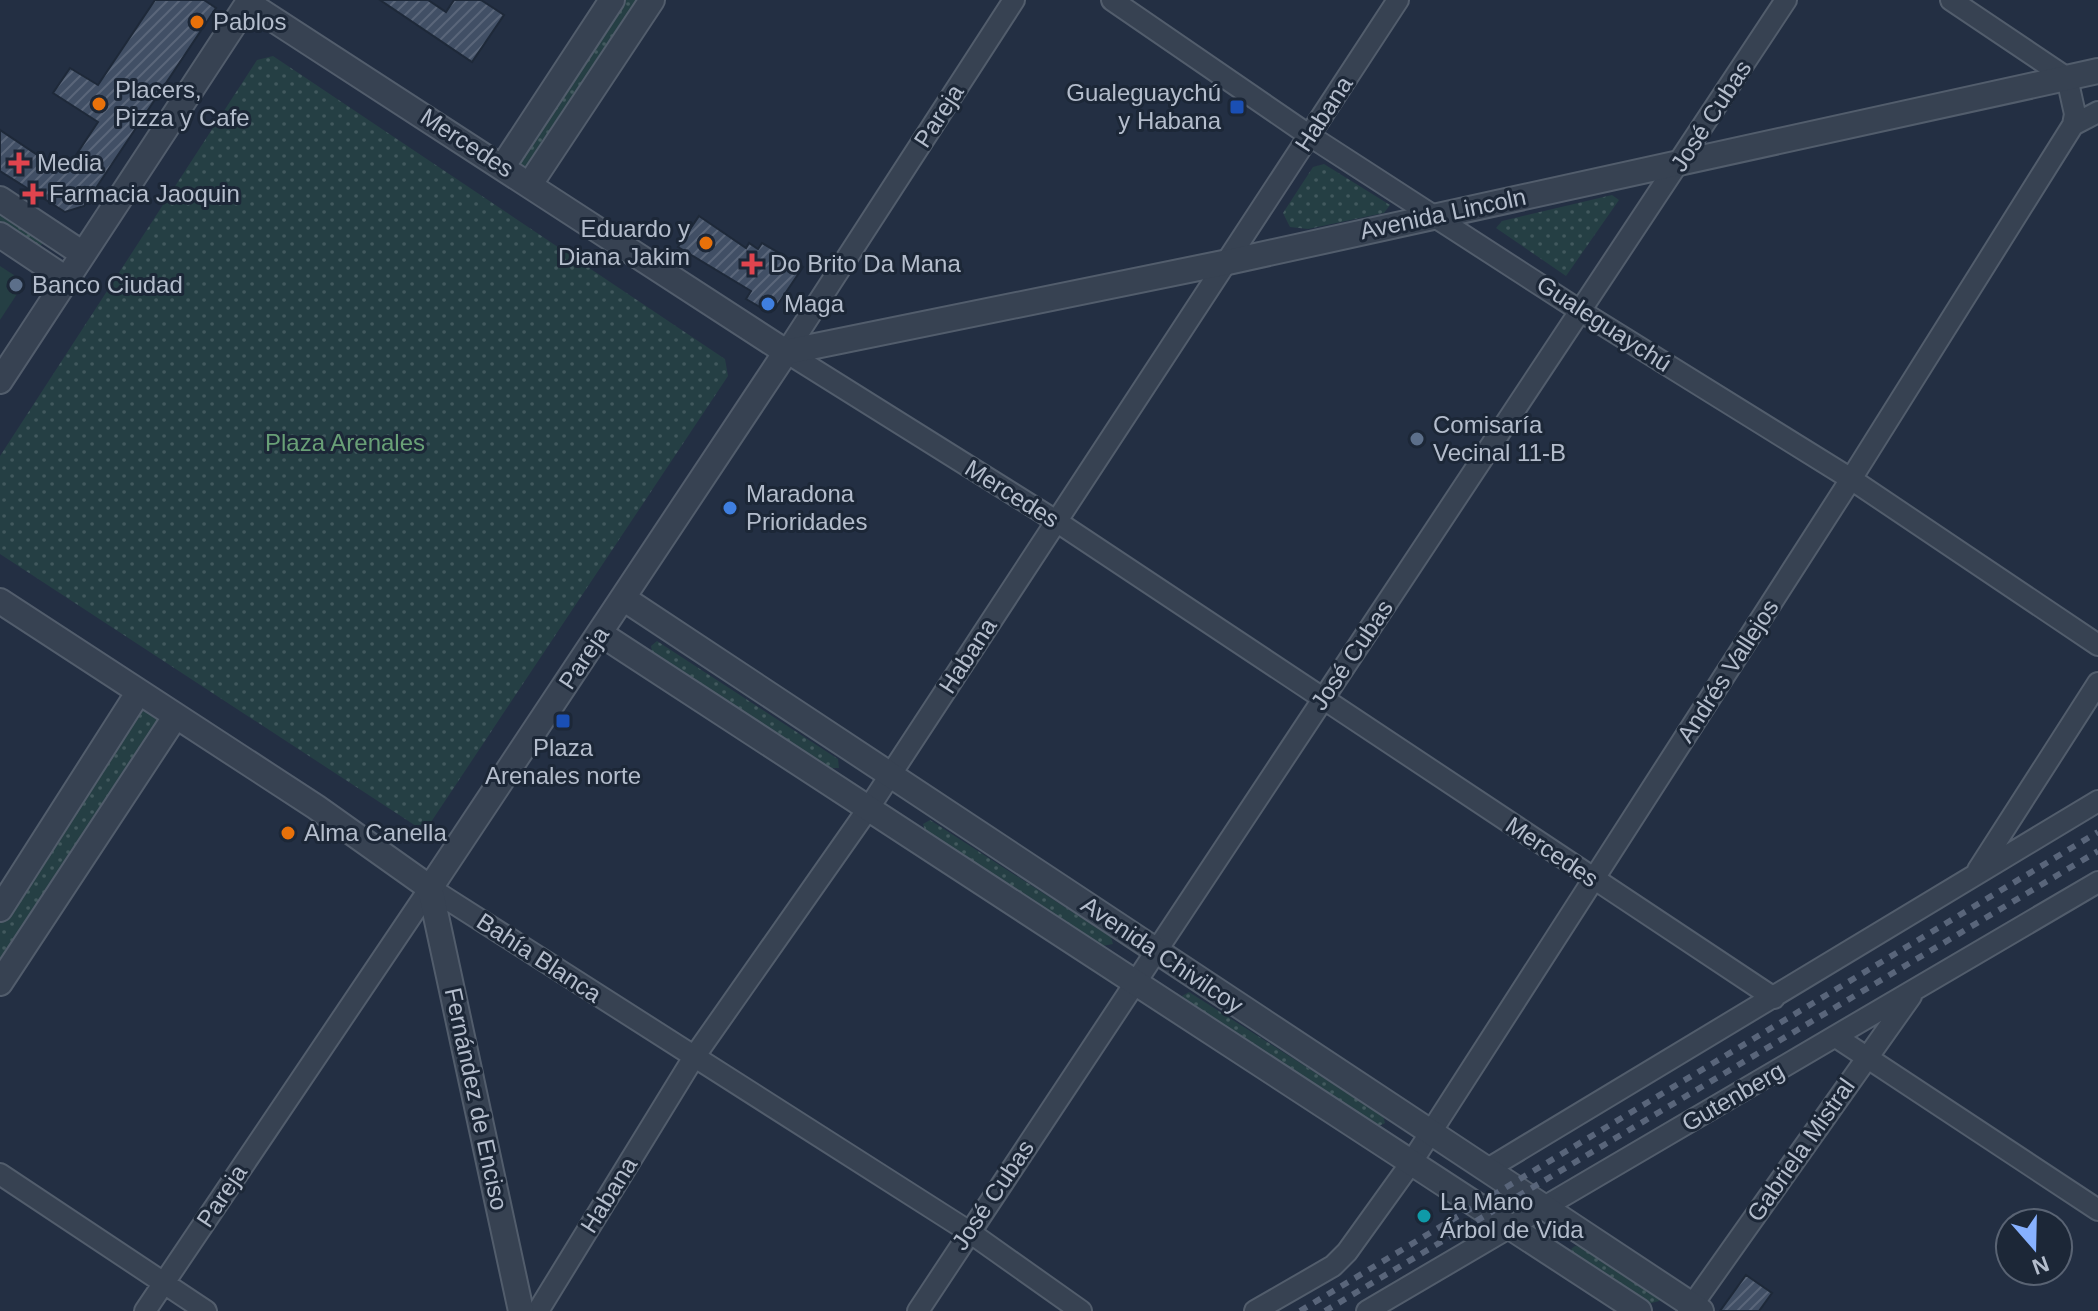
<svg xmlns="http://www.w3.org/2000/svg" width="2098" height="1311" viewBox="0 0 2098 1311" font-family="Arial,sans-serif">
<defs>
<pattern id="park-dots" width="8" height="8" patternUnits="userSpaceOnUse" patternTransform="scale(2)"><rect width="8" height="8" fill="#253f44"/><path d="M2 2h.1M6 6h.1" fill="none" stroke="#42595e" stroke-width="1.8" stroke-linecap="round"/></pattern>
<pattern id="building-hatch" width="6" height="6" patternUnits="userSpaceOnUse" patternTransform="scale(2)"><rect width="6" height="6" fill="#414f65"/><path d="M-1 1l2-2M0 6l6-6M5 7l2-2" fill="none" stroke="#5a667a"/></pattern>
</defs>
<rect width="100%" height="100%" fill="#232f43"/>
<path fill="#253f44" d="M0,266l14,9 -8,12 11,7 -17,26z"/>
<path fill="url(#park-dots)" d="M612,0h40l-122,184 -27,-18z
M273,56l452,303 3,17 -297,446 -15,4 -416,-272v-98l257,-396z
M1324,164l66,41 -6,8 -76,16 -18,-2 -7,-14 30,-46z
M1612,195l7,5 -53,76 -70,-48 6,-7z
M0,210l44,32 -6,6 -38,-24z
M657,641l181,118 1,9h-9l-178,-116 -1,-6z
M138,693l37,24 -175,266v-74z
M930,820l181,117 2,7 -11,2 -177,-116 -2,-6z
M1189,992l194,124 2,7 -8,4 -194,-126 -1,-5z
M1575,1246l8,1 76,50v4l-11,3 -72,-47 -5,-8z"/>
<path fill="url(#building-hatch)" stroke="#1e2939" stroke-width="2" d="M155,0h49l12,8 -132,198 -19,6 -65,-41v-41l60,40 12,-9 26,-39 -45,-29 17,-25 28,17z
M380,0h48l18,12 8,-12h27l23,15 -32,47z
M699,216l47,32 3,-5 9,6 4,-6 41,24 -29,43h-9l-19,-11 5,-8 -73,-44z
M1746,1275l26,18 -13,18h-39z"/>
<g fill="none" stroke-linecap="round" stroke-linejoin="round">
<g stroke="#525d6c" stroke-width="24">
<path id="minor" d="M1014,0l-228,352 270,169 718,477
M1112,0l198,136 272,176 269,167 247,166
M2073,125l25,-13
M1978,870l120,-187
M1836,1037l262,173
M1486,1170l612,-369
M0,1174l206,137
M145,1311l285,-423 538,343 113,80
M538,1311l156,-254 174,-248 530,-809
M918,1311l868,-1311
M1255,1311l78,-45 14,-14 64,-89 440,-684 222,-354 2,-11 -8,-36 -116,-78
M1367,1311l731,-429
M1688,1311l223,-315"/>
</g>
<g stroke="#525d6c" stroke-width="28">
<path id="tertiary" d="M503,166l109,-166
M530,184l122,-184
M0,199l83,55
M0,235l66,44
M786,352l442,-90 870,-191
M0,381l248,-378 538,349
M623,598l1078,713
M0,601l316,206 114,81
M601,634l1038,677
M430,888l356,-536
M430,888l91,423
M0,909l138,-216
M0,983l175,-266"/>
</g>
<use href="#minor" stroke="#374252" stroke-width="20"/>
<use href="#tertiary" stroke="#374252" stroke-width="24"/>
<path stroke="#59657a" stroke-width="6" stroke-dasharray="8 8" stroke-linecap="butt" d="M1300,1311l798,-479
M1325,1311l773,-460"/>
</g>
<g fill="#e8710a" stroke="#1c2737" stroke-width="3">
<circle cx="197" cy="22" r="8"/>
<circle cx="99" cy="104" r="8"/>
<circle cx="706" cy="243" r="8"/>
<circle cx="288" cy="833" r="8"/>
</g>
<g fill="#1a4fb4" stroke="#1c2737" stroke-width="3">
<rect x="1229" y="99" width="16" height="16" rx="4"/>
<rect x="555" y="713" width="16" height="16" rx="4"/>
</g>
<g fill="#e0444e" stroke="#1c2737" stroke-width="3">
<path d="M15 151h8v8h8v8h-8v8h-8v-8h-8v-8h8z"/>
<path d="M29 182h8v8h8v8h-8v8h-8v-8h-8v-8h8z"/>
<path d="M748 252h8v8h8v8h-8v8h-8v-8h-8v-8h8z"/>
</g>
<g fill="#5c6f8a" stroke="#1c2737" stroke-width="3">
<circle cx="16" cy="285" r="8"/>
<circle cx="1417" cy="439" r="8"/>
</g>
<g fill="#3f7fe0" stroke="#1c2737" stroke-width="3">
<circle cx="768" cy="304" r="8"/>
<circle cx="730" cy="508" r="8"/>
</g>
<circle fill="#0f9aa8" stroke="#1c2737" stroke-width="3" cx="1424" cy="1216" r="8"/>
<g text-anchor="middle" stroke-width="6" stroke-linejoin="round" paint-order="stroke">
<g font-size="24" fill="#b4bdcc" stroke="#1c2737" text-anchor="start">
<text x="213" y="30">Pablos</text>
<text x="115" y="98">Placers,<tspan x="115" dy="28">Pizza y Cafe</tspan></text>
<text x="1221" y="101" text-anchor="end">Gualeguaychú<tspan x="1221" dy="28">y Habana</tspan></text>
<text x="37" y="171">Media</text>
<text x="49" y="202">Farmacia Jaoquin</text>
<text x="690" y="237" text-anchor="end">Eduardo y<tspan x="690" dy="28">Diana Jakim</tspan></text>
<text x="770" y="272">Do Brito Da Mana</text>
<text x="32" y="293">Banco Ciudad</text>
<text x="784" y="312">Maga</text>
<text x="1433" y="433">Comisaría<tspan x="1433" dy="28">Vecinal 11-B</tspan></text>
<text x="746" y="502">Maradona<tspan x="746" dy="28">Prioridades</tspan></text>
<text x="563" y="756" text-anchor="middle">Plaza<tspan x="563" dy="28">Arenales norte</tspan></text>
<text x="304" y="841">Alma Canella</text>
<text x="1440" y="1210">La Mano<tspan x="1440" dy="28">Árbol de Vida</tspan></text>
</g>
<g font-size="24" fill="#b4bdcc" stroke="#1c2737">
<text transform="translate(1324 114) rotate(-57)" y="8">Habana</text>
<text transform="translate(939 116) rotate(-57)" y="8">Pareja</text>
<text transform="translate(1711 116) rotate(-57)" y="8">José Cubas</text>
<text transform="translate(467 143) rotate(33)" y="8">Mercedes</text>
<text transform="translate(1443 214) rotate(-12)" y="8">Avenida Lincoln</text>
<text transform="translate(1604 324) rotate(33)" y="8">Gualeguaychú</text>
<text transform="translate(1012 494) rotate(32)" y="8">Mercedes</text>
<text transform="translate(1352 655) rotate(-56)" y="8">José Cubas</text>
<text transform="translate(968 656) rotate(-57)" y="8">Habana</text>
<text transform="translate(584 658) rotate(-56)" y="8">Pareja</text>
<text transform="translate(1728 671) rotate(-57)" y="8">Andrés Vallejos</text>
<text transform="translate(1552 852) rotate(34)" y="8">Mercedes</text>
<text transform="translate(1162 955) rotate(34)" y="8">Avenida Chivilcoy</text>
<text transform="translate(539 958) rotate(33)" y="8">Bahía Blanca</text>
<text transform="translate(1733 1097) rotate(-30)" y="8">Gutenberg</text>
<text transform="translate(476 1099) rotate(78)" y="8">Fernández de Enciso</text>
<text transform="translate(1801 1150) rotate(-55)" y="8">Gabriela Mistral</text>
<text transform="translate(609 1195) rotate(-58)" y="8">Habana</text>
<text transform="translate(993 1195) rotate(-56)" y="8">José Cubas</text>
<text transform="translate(222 1196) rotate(-56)" y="8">Pareja</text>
</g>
<g font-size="24" fill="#69a077" stroke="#1c2737">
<text x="345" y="451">Plaza Arenales</text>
</g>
</g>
<g transform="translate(2034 1247) rotate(160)"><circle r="38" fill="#1c2737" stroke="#596373" stroke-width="2"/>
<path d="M0-6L14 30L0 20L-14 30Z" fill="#87b1ff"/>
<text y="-12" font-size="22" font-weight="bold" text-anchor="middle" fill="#b4bdcc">N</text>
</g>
</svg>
